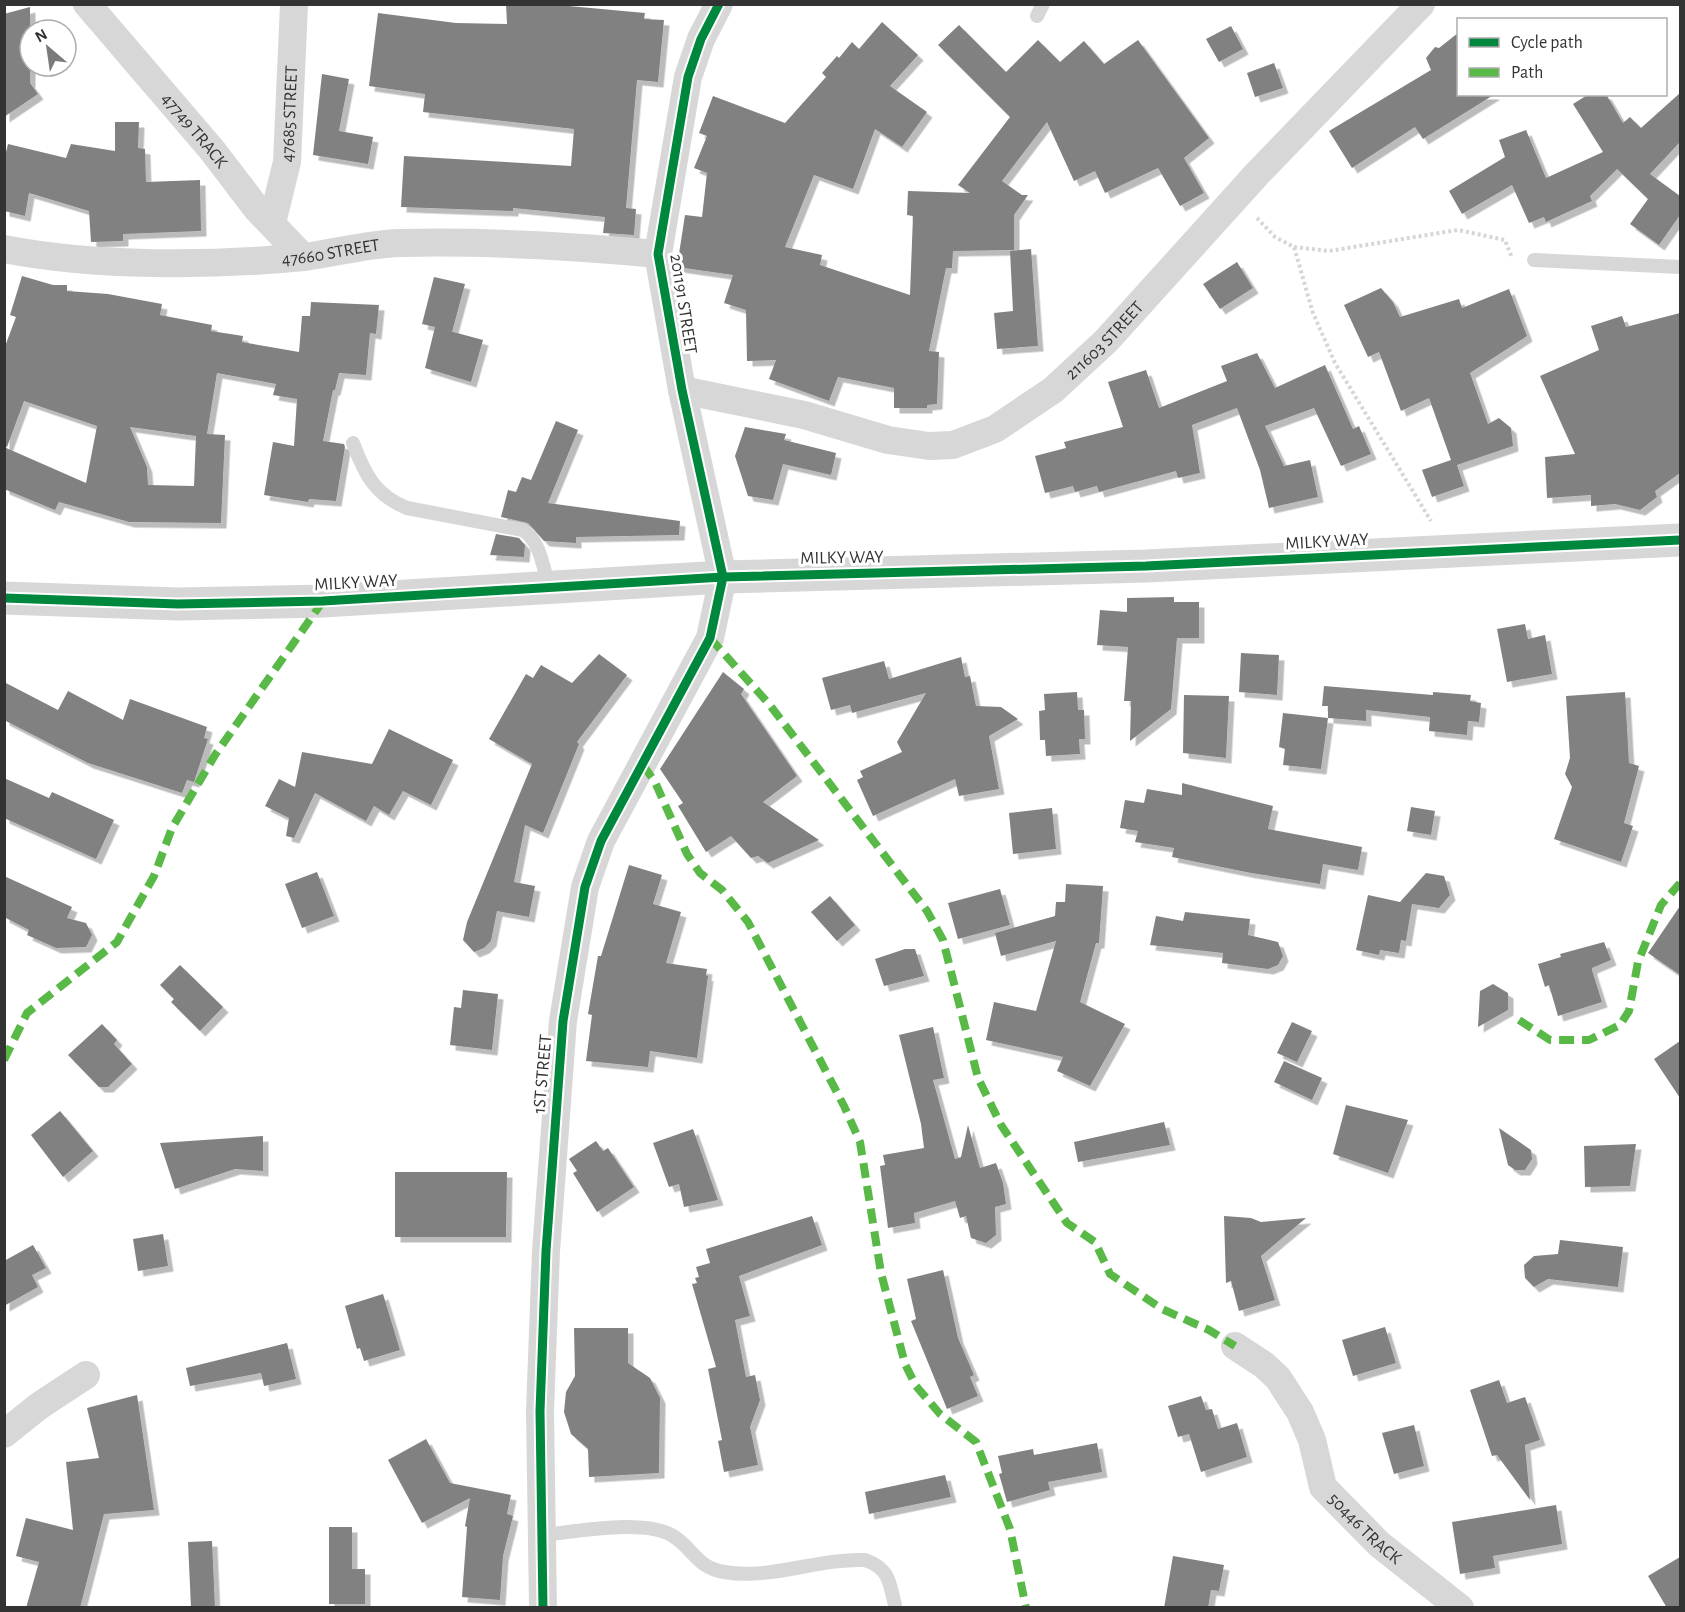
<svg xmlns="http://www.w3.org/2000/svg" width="1685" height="1612" viewBox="0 0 1685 1612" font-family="'Alegreya Sans',sans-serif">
<defs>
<filter id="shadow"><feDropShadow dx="5.5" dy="5.5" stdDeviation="0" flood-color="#0004"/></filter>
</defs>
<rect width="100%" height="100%" fill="#fff"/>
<path fill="#818181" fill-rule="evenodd" filter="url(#shadow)" d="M506,4h41l98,9 -1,6 20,1 -6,62 -21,-2 -11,128 10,1 -2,26 -31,-2 2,-16 -92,-9v3l-112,-4 3,-51 167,10 3,-37 -151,-17 2,-18 -56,-8 9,-73 78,10 51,1z
M30,7v76l8,11 -34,23v-103z
M882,22l36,33 -28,31 37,26 -25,35 -27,-18 -22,60 -39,-14 -29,72 37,8 -2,10 90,30 3,-79 -6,-1 1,-24 62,2 -12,-8 52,-68 -72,-72 21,-20 47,47 32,-32 22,22 24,-21 20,23 34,-24 71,98 -25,20 20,35 -24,13 -22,-38 -53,25 -10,-22 -21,10 -27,-59 -45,59 20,14h6l-14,20v35l-61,1 -1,17h-6l-17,83 10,1 -2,52 -10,1v3h-33v-20l-56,-11 -9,24 -60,-22 7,-19 -29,1 -1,-51 -22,-7 9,-28 -56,-8 8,-52 17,2 5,-44 -13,-5 13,-32 -8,-3 14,-37 72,27 41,-46 -4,-4 15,-17 2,2 13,-16 7,7z
M1231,26l12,23 -24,13 -13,-23z
M1458,33v61h37l-72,45 -8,-12 -63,41 -23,-37 102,-61 -5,-12 9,-11 4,1z
M1274,63l9,25 -28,9 -8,-24z
M322,74l27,5 -10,52 34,6 -5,27 -55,-9z
M1680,93v49l-30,32 30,22v19l-21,30 -29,-21 18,-25 -31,-30 -27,27 2,5 -46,21 -2,-5 -15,6 -17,-38 -50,29 -13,-23 56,-34 -6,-17 27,-10 20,48 57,-26 -30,-48 16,-10h17l17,29 7,-6 11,11z
M115,122h24l-1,26 7,1 1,33 54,-2 1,51 -78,3v7l-32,1 -2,-31 -60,-18 -4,23 -21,-5v-51l4,-16 58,14 5,-14 44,7z
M1031,249l7,97 -41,3 -3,-36 19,-2 -3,-60z
M1237,262l16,26 -33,21 -17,-25z
M22,276l31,9h14v6l41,3 54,10 -2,11 52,10 -1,6 32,5 -1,6 57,10 3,-36h8l1,-14 68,3 -3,29 -6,-1 -4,42 -27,-2 -4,17h-2l-10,51 21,3 1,3 -9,54 -27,-2 -1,3 -44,-7 9,-53 21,4 3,-47 -24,-4 3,-11 -59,-11 -10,61 18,1 -4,88 -92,-1 -70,-20 -4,8 -51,-21v-42l82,36 11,-57 -73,-25 -17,46 -3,-1v-97l12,-32 -6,-2zM130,427l66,9 -2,50 -46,-1 -1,-18z
M434,277l31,7 -13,48 -6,-2 37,10 -12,42 -46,-14 10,-41 -13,-3z
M1381,288l12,14 7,15 59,-18 3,9 47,-19 18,47 -57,37 18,51 11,-6 12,10 2,18 -56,19 7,21 -32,11 -10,-27 29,-10 -22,-62 -28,13 -22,-59 -11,5 -24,-52z
M1680,313v160l-25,18 2,6 -17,13 -25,-6 -24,2v-11l-44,3 -2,-41 30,-3 -35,-78 59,-26 -8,-24 31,-10 4,11z
M1257,353l18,35 50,-23 28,64 6,-3 12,28 -30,12 -27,-58 -49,18 19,40 26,-6 8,37 -49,11 -9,-38 -23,-62 -45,17 8,48 -22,5 -2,-7 -77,21 -2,-6 -22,6 -2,-6 -28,7 -10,-37 31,-8 -2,-6 59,-15 -15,-45 38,-12 13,38 68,-27 -6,-15z
M556,421l22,9 -30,73 132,18 -1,14 -103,2v6l-32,-2 -16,-18 -27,-6 7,-27 8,2 6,-15 9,3z
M745,427l41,7 -2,6 52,13 -5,22 -48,-11 -10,36 -25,-4 -13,-40z
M496,534l23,4 6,7 -1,12 -34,-2z
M1174,597v5h25v36h-22l-6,71 -41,32 1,-40h-7l4,-54 -31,-2 3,-35 27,2v-14z
M1525,624l3,15 17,-4 7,39 -45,8 -10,-53z
M1241,653l38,2 -2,40 -38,-3z
M599,654l28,21 -50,67 2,2 -36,89 -18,-8 -11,57 21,4 -6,31 -32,-6 -6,30 -7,7 -10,4 -11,-12 4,-18 65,-158 -43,-25 37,-65 7,4 8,-13 31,18z
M961,657l4,20 5,-1 6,30 25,1 17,12 -29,17 10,53 -40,7 -4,-17 -82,37 -16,-36 6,-3 -3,-6 42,-19 -5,-10 29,-49 -74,20 -2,-8 -19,5 -9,-32 62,-17 5,18z
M723,672l21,17 -3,5 56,82 -34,26 56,38 -51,23 -10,-7 -7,2 -20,-22 -25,16 -28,-46 5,-3 -23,-34z
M4,682l54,28 10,-19 55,29 7,-21 77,28 -3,11 4,1 -14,43 -7,-2 -5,13 -94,-30 -84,-43z
M1324,686l109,9v-3l38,3 -1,6 11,2 -2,19 -11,-1 -1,14 -38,-4 1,-14 -64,-7v11l-38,-3v-12h-6z
M1077,692l1,18h6l1,29h-6l1,15 -34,2 -1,-16h-5l-1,-29 6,-1 -1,-16z
M1625,692l4,71 10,3 -15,57 9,3 -12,36 -67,-23 18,-52 -7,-13 5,-16 -4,-62z
M1184,695l45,1 -3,62 -43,-5z
M1283,713l45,5 -7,51 -38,-4 2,-16 -6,-2z
M389,729l64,31 -22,45 -28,-14 -14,24 -15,-9 -8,15 -51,-28 -21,45 -8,-2 3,-18 -24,-12 14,-27 16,8 7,-35 70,12z
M4,778l45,20 3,-6 62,28 -18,39 -92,-41z
M1182,783l91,23 -5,23 94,18 -4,23 -35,-6 -3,20 -69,-11 -79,-16 2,-9 -39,-6 3,-11 -18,-3 5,-28 19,3 3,-14 35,6z
M1411,807l24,4 -4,24 -24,-4z
M1052,808l4,41 -43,5 -4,-41z
M629,865l33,10 -9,29 28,8 -15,51 41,6 -1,6 2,1 -11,82 -47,-7 -2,16 -62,-6 6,-46 -4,-1 10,-58h3z
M317,872l17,44 -32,12 -17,-44z
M1426,873l18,3 6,19 -11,13 -27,-4 -6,37 -5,-1 -2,13 -19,-3 -1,5 -23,-5 12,-55 32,7z
M4,876l68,31 -5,11 19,5 6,12 -6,12 -30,1 -29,-13 2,-5 -25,-13z
M1066,884l37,2 -4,57h-3l-16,59 45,22 -35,62 -33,-15 6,-14 -77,-17 8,-38 42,9 20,-70 -55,15 -6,-23 60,-17 1,-14h9z
M1000,889l10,36 -52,14 -10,-36z
M830,896l25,29 -18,16 -26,-29z
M1680,906v69l-32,-22z
M1185,912l65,7 -2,16 30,7 5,14 -5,9 -10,4 -46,-6 1,-10 -73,-8 6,-29 27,5z
M1604,942l7,18 -19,8v2l10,32 -44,14 -9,-31 -4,2 -7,-23 23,-7 -1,-3z
M905,949h10l9,27 -40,10 -9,-27z
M180,965l43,42 -23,24 -29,-29 3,-3 -14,-14z
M1493,984l15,9v17l-30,17 2,-36z
M463,990l35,4 -6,56 -42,-5 4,-38 7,1z
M1292,1022l20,9 -15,31 -20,-9z
M102,1024l15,16 -3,4 18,20 -24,23h-9l-31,-32z
M933,1027l11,51 -11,2 22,79 6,-2 7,-32 12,43 16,-5 7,20 3,21 -11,3 1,28 -10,8 -15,-5 -5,-22 -6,2 -5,-17 -41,12 1,10 -27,5 -8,-62 5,-1 -2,-10 41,-7 -3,-24 -22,-89z
M1680,1041v57l-26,-39z
M1284,1061l38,17 -10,22 -38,-18z
M1346,1105l62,15 -20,53 -55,-19z
M60,1111l33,40 -30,26 -32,-42z
M1164,1122l6,23 -92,17 -4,-20z
M1499,1128l32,22 1,9 -7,11h-10l-7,-5z
M693,1129l25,71 -34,7 -5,-23 -10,3 -16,-44z
M263,1136v35l-28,-2 -60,20 -15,-46z
M596,1141l7,10 5,-3 26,39 -37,25 -24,-39 4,-2 -8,-12z
M1636,1144l-6,42 -45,1 -1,-41z
M395,1172h112l-1,65h-111z
M812,1216l10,29 -83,31 11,40 -15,4 11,57 9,-2 5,25 -10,27 8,38 -34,7 -6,-31 4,-1 -14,-71 8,-2 -24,-83 5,-1 -2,-5 4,-1 -3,-10 14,-4 -4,-14z
M1224,1216l27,2 10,4 45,-4 -45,38 14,44 -36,11 -8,-30 -5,2z
M163,1234l5,32 -30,5 -5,-32z
M1560,1240l63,7 -5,40 -70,-8 -14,8 -9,-9 -1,-13 10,-9 24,-2z
M33,1245l13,23 -14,7 6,12 -34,19v-45z
M943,1270l15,68 16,37 -4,2 8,19 -31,13 -36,-88 5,-2 -9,-40z
M383,1294l17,56 -36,11 -4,-13 -3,1 -12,-43z
M1385,1327l11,36 -43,13 -11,-36z
M574,1328h54v35l22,15 10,20 -1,75 -70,4 -1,-28 -17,-15 -7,-22 2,-20 9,-16z
M287,1343l9,36 -32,7 -3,-13 -71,13 -4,-18z
M1499,1380l8,23 18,-6 15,43 -15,5 5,55 -33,-45 -5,1 -22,-66z
M137,1395l17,115 -50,4 -24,94h-54l13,-46 -23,-6 10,-38 47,12 -7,-68 33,-4 -12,-50z
M1201,1396l5,14 6,-1 6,20 19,-6 10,34 -46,15 -12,-38 -11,3 -10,-31z
M1414,1425l10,41 -30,8 -12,-41z
M426,1439l24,44 61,12 -4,19 6,2 -10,40 -3,44 -38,-3 5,-70 -2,-1 5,-28 -48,25 -34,-63z
M1097,1443l5,29 -54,10 2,8 -43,12 -8,-28 3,-1 -4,-17 35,-7 1,6z
M945,1475l6,22 -82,17 -4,-22z
M1556,1505l6,39 -69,12 2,12 -35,6 -8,-52z
M329,1527h23v42h13v35h-36z
M212,1541l3,67h-24l-3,-66z
M1173,1556l51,9 -5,26 -8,-1 -3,18h-44z
M1680,1557v51h-13l-19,-32z"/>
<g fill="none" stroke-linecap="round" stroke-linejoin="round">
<path stroke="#d6d6d6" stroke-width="4" stroke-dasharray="3 3" stroke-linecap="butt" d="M1257,218l18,19 19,10 19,66 22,50 96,158
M1294,247l35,4 129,-21 47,10 7,18"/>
<path stroke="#d7d7d7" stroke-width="14" d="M1037,16l6,-12
M1534,260l146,7
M353,443c12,32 22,52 54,65l116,22c18,12 20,38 26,57
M542,1535c33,-3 103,-17 131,1 21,13 23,31 51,36 47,8 95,-14 141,-12 25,9 24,22 30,45"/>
<g stroke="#d7d7d7" stroke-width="28">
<path id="s1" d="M87,4l125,146 45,59 46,48"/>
<path id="s2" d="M272,223l15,-61 7,-158"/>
<path id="s3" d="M4,249c92,18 207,17 300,8 31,-4 63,-13 95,-14 86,-2 173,3 259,11"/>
<path id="s4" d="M682,390l122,25 84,25 41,6 24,-1 42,-16 58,-39 53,-49 151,-167 164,-170"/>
<path id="s5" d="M1235,1346l29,19 14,13 22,34 12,28 11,47 56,57 81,64"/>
<path d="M4,1434l35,-28 47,-31"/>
<path d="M543,1608l-3,-197 6,-160 17,-230 22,-134 16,-46 109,-203 13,-61 -41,-187 -24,-136 30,-177 13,-38 18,-35"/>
</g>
<path stroke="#d7d7d7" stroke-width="33" d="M4,598l174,6 145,-3 400,-24 423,-11 534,-26"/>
<path stroke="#58b947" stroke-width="8" stroke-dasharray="15 8" stroke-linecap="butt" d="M710,638l59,66 158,207 16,29 35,138 23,47 66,98 28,19 15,32 52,35 47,21 26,16
M643,765l12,17 32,72 13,19 22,17 26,32 96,184 16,36 21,131 24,91 11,22 24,28 36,28 34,87 16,79
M1519,1020l31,20h39l31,-15 9,-14 9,-49 23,-57 19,-22
M4,1060l23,-47 90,-71 37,-66 18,-48 43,-73 108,-154"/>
<g stroke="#fff" stroke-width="13">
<path id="cycleway" d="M4,598l174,6 145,-3 400,-24 423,-11 534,-26
M543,1608l-3,-197 6,-160 17,-230 22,-134 16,-46 109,-203 13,-61 -41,-187 -24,-136 30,-177 13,-38 18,-35"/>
</g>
<use href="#cycleway" stroke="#00873e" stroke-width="9"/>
</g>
<g text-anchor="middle" stroke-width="6" stroke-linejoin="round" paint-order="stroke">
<g font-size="18" fill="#333" stroke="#fff">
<text dy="6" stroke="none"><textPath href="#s2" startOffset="111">47685 STREET</textPath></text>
<text dy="6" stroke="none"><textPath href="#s1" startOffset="166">47749 TRACK</textPath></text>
<text dy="6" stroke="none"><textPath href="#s3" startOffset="328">47660 STREET</textPath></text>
<text transform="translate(684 304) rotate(81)" y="6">201191 STREET</text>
<text dy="6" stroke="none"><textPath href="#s4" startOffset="464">211603 STREET</textPath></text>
<text transform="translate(1327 541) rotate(-3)" y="6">MILKY WAY</text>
<text transform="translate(842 557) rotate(-1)" y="6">MILKY WAY</text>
<text transform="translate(356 582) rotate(-3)" y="6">MILKY WAY</text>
<text transform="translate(542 1074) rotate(-85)" y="6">1ST STREET</text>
<text dy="6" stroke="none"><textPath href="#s5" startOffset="232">50446 TRACK</textPath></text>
</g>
</g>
<rect width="1685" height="1612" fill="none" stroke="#333333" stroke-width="12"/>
<rect x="1457" y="18" width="210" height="78" fill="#ffffff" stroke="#adadad" stroke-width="1.5"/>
<rect x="1469" y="38" width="30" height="9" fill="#00873e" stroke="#adadad" stroke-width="1.5"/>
<text x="1511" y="48" font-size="18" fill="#333333">Cycle path</text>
<rect x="1469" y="68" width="30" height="9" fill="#58b947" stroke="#adadad" stroke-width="1.5"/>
<text x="1511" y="78" font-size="18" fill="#333333">Path</text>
<g transform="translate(48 48) rotate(331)"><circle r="28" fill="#ffffff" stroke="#adadad" stroke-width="1.5"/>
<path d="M0-4.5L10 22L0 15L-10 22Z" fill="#7a7a7a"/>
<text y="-9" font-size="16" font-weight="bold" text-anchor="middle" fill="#333333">N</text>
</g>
</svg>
